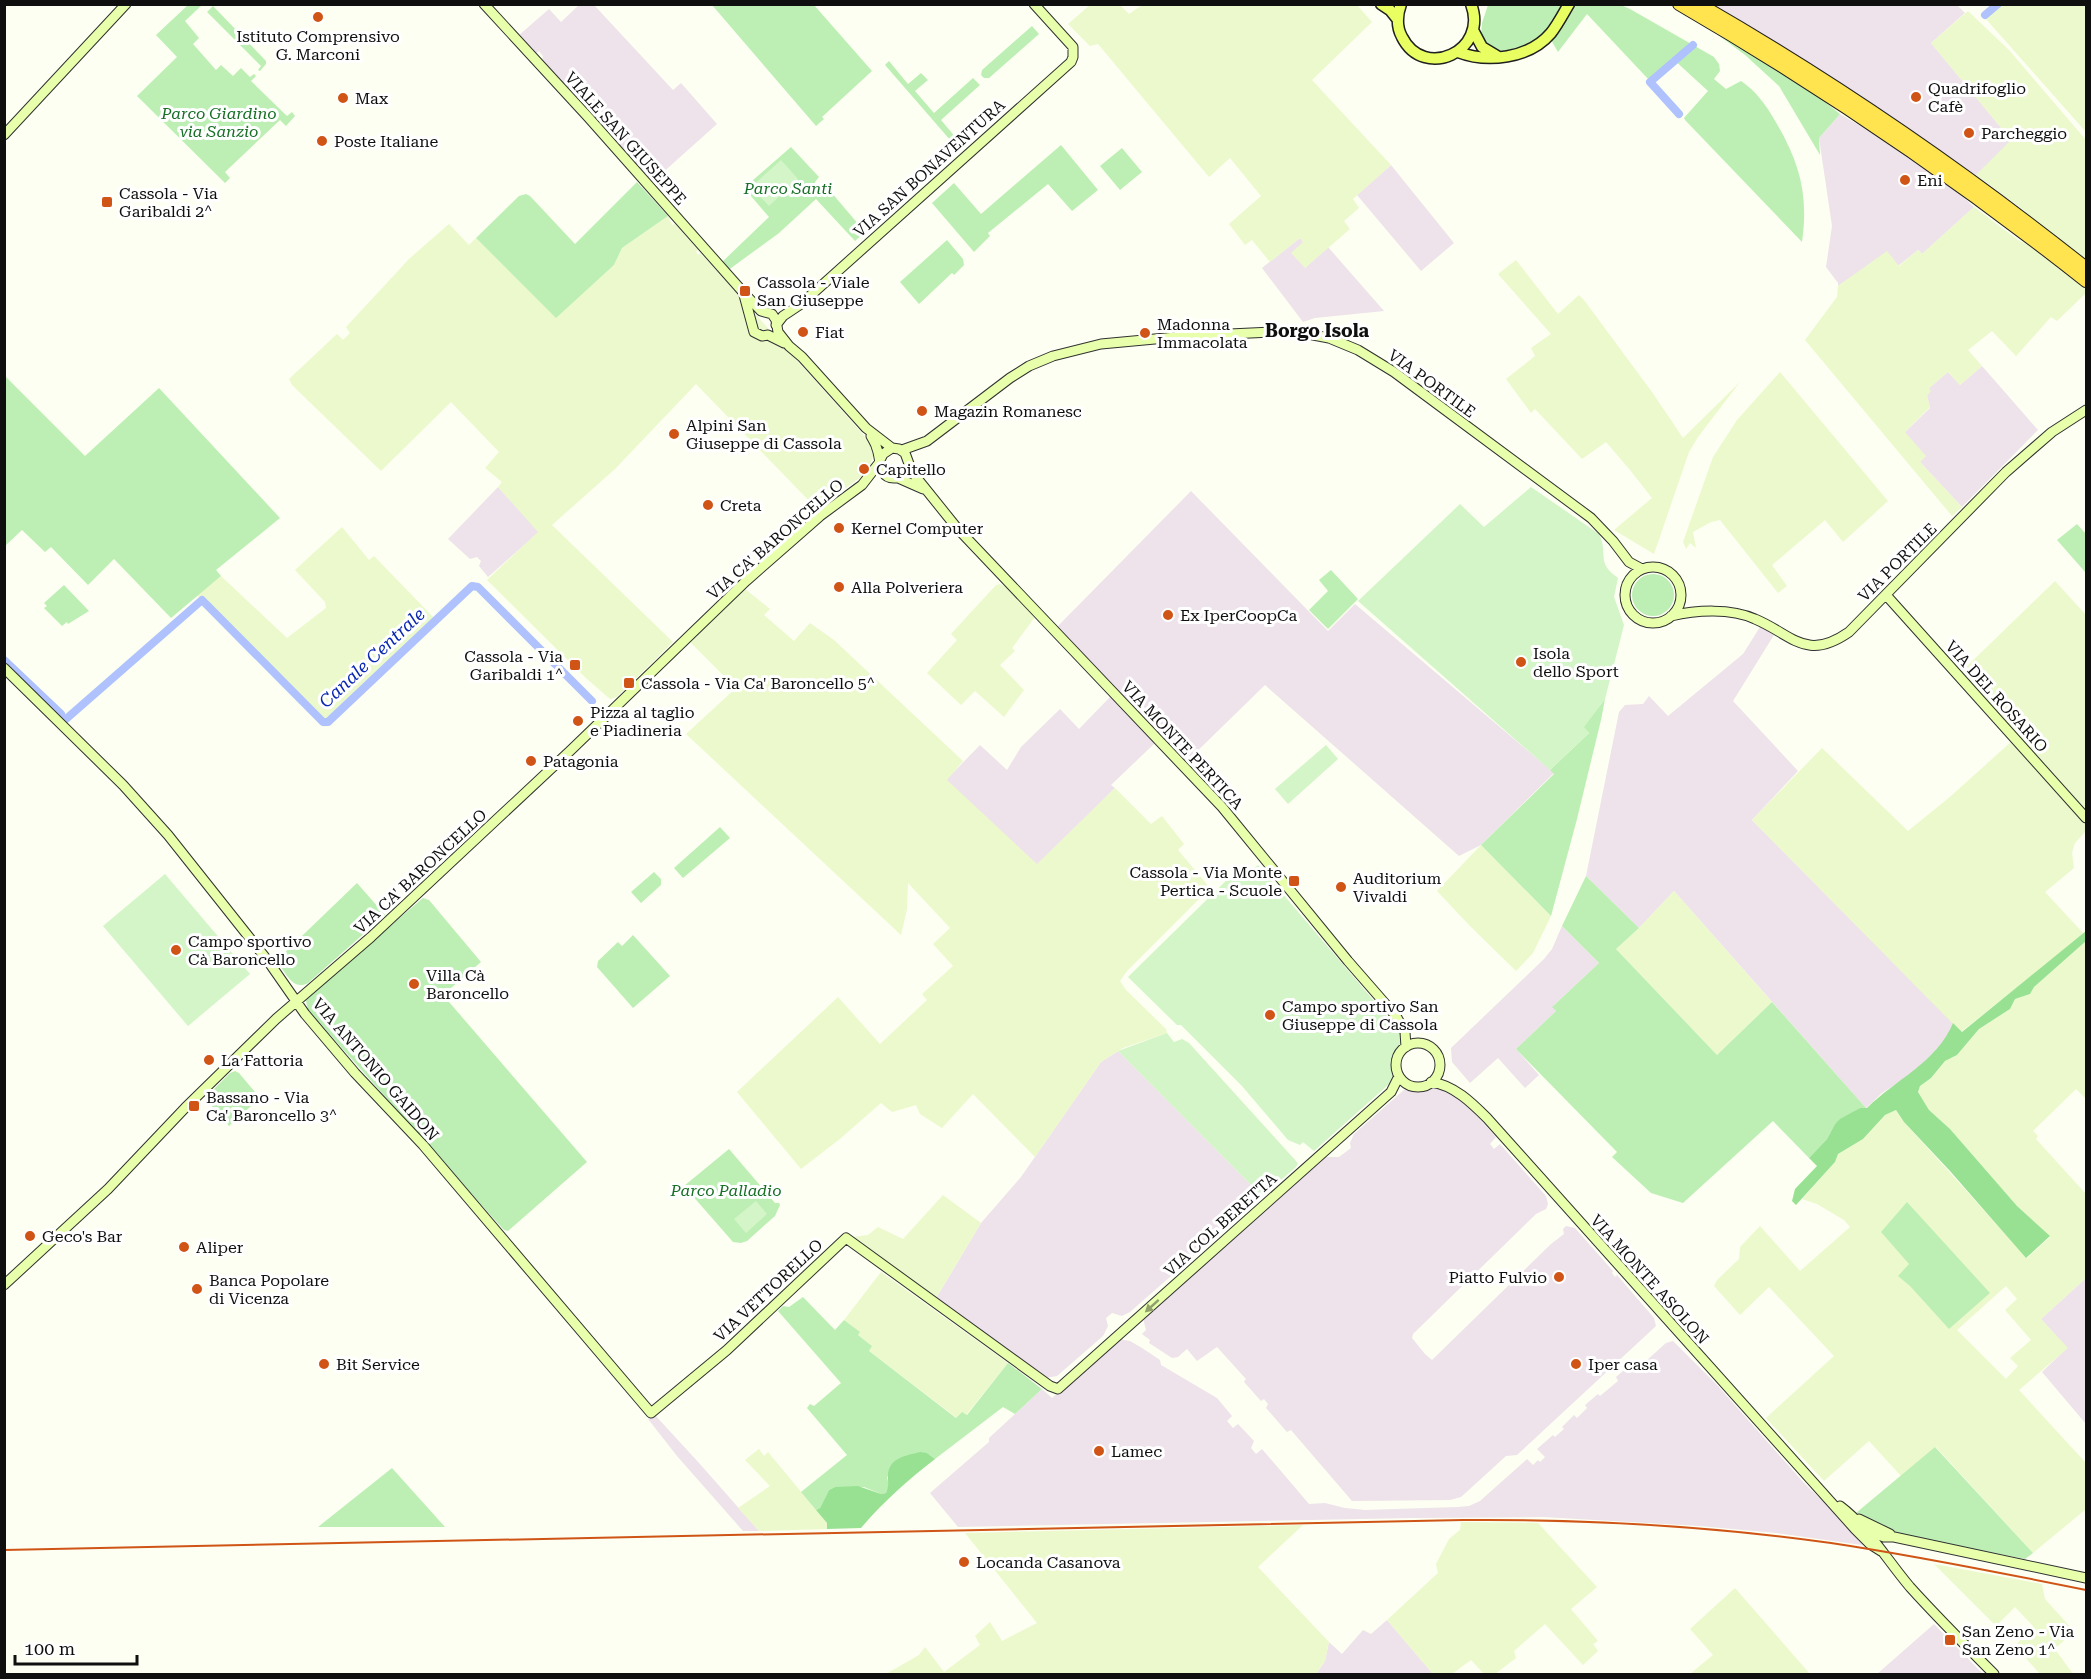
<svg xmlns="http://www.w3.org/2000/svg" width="2091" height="1679" viewBox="0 0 2091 1679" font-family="'Roboto Serif',serif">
<rect width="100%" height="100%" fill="#fcfff1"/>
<path fill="#eee2eb" d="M579,5h15l79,85 8,-7 36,41 -67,60 -30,-32 2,-3 -15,-18h-4l-61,-69 1,-6 -4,-5 -5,4 -16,-19 31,-27 12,13z
M1709,5h248l8,8 -34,30 81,98 -36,34 -142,-96 -32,-17z
M1840,114l41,24 68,46 25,23 -52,47 -4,-4 -20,16 -11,-14 -49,34v-3l-12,-16 6,-41 -13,-88z
M1391,165l63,78 -33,28 -64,-76z
M1300,238l3,4 2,26 23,-21 56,64 -69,7 -12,4 -41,-54z
M1982,366l56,64 -76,77 -42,-45 -15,-30 25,-24 -3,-12 2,-8 19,-16 12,13z
M498,487l41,45 -51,45 -9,-11 2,-5 -4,-4 -7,2 -22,-20z
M1191,491l137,140 27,-27 199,169 -73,72 -22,11 -194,-171 -80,78 -128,-136z
M1760,627l14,8 -41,66 65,70 -46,49 201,203 -7,16 -20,21 -20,18 -24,15 -16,15 -192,-217 -35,37 -53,-52 33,-164 6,-7 18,-1 6,-8 19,20 75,-62z
M1111,696l44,47 -44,42 4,3 -78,77 -91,-85 34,-35 27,25 14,-23 39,-38 19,20z
M1562,926l37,37 -46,43 3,5 -40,38 23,26 -14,13 -27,-30 -28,25 -18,-21 -1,-14 93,-89 8,-10z
M1118,1051l144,145 -132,116 -8,4 -10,-3 -6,5 2,8 -5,10 -46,40 -12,2 -110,-78 46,-77 40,-46 80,-115z
M1434,1086h6l23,15 33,36 -6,7 4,5 6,-5 46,52 2,8 -2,5 -10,5 -123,120 -1,4 13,16 7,6 119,-116 13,-10 -1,-5 3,-3 9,2 38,43 -1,2 3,4 2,-2 37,43 2,8 -139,129 -11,1 -45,41 -11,3 -98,1 -61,-71 -4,2 -21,-24 2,-4 -4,-5 -3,2 -17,-19 2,-3 -29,-32 -20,14 -10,-12 -9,8 -6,1 -23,-15 1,-3 -8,-6 4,-4 -3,-12 181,-161h15l12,-9 -1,-5 4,-9 51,-45 18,1z
M2086,1278v146l-44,-52 25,-24 -26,-29z
M1119,1339l11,2 12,7 18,12 1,5 56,33 15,18 -5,5 6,7 5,-4 16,17 -3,7 5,6 6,-5 47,55 16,-1 20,5 20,2 92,-3 12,-1 11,-5 47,-42 6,6 5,-5 2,2 5,-5 -8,-8 16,-14 2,2 9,-8 -2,-2 12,-12 3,3 10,-10 -2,-3 13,-11 2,2 18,-15 -2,-4 15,-13 5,6 30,-27 7,-2 45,45 86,97 65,63 -93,-13 -76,-7 -157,-9 -130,1 -455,9 -28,-34 59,-51v-4l53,-49 10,9z
M654,1414l45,49 60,68h-16l-66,-75 -29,-37z
M1387,1620l46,54h-117l9,-13 4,-19 13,12 21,-24 8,4z
M1934,1624l49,50h-106z"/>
<path fill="#ecf9cd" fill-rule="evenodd" d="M2002,4l84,1v127l-101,-114z
M1142,5h215l15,17 -60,58 79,85 -38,34 6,9 -15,13 6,8 -45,39 -14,-15 12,-11 -3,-4 -30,24 -18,-22 -7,5 -16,-21 32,-28 -31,-38 -21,19 -111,-133 -8,2 -22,-22 22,-19h30l9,9z
M1968,11l41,39 77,90v125l-52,-43 -9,-11 -49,-36 35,-35 -80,-97z
M1974,207l44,33 22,11 46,37v5l-29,28 -6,-4 -35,39 -24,-25 -24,19 14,16 -22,19 -12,-13 -19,16 2,3 -4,5 3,11 -25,25 21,24 -6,6 42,45 -10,9 -147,-176 32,-43 1,-11 49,-35 12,15 19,-16 4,4z
M668,216l4,9 3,-1 23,26 -2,2 2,3 2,-2 5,5 156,174 11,15 1,9 -4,13 -4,5 -48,35 -121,-125 -81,85 -63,56 121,117 -56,55 -7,2 -23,-20 -100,-99 51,-48 -40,-45 4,-5 -17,-14 14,-16 -48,-50 -70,69 -89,-86 -3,-6 48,-45 6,6 7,-7 -4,-6 63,-68 40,-35 20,21 7,-7 80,79 58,-52 8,-17z
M1516,260l42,54 21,-19 5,5 68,92 31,46 57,-56 -42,55 -9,15 -35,102 -40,-24 38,-32 -22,-28 -24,-28 -24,17 -47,-50 -4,4 -25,-34 29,-23 -4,-8 20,-14 -53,-60z
M1780,372l108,129 -45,41 -18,-22 -53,45 15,21 -9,7 -58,-73 -9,2 -18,10 3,16 -6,-5 -4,6 -3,-7 30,-85 24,-37z
M342,527l27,33 5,-4 62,64 -112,107 -127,-132 24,-19 66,62 39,-30 -1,-6 -30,-32z
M2055,581l31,34v199l-126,-141z
M1000,584l6,3 29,30 -23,31 3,3 -15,14 24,25 -20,27 -29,-26 -14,14 -34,-32 30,-33 -6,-6 45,-49z
M744,588l26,21 -6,6 30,26 16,-18 24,17 129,121 -16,19 90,84 78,-76 36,36 11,-8 22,28 -6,6 32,38 -83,83 -7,10 6,9 40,39 1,4 -44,15 -22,14 -66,95 -62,-63 -31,34 -22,-14 -4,-9 -24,7 -11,-9 -40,35 -40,31 -64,-77 101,-95 42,47 47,-44 -5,-6 31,-28 -20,-22 17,-16 -42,-45 -1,26 -6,26 -215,-201 50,-46 -47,-47z
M2012,741l74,84v6l-11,12 -3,10 2,15 -29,24 39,42 -123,98 -209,-212 70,-72 86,83 43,-35z
M1481,845l70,71 -18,37 -17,18 -46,-45 -33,-35z
M1674,891l98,111 -55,53 -101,-106 23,-21z
M2086,941v158l-10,-10 -43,42 5,5 -2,3 50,55v84l-45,41 27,29 -49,42 67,73v46l-53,44 -97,-106 -35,29 -32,-35 -45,40 -58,-63 68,-62 -65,-69 -29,28 -26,-29 3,-6 22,-21 1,-12 20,-21 40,45 50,-44 -6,-7 -27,-16 -15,-5 33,-37 3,-8 25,-15 22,-24 11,-5 8,12 123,136 23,-21 -33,-31 -67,-77 -21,-19 -11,-18 2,-6 11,-8 14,-17 12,-6 22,-26 31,-20 5,-10 15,-5 4,-7zM2006,1286l11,13 -12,11 26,30 -21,18 8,8 -12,13 -49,-49z
M943,1195l38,28 -46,77 -80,-60 -2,-3 15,-2 10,-8 25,12z
M881,1272l127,91 -42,52 -9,3 -88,-67 2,-6 -13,-10 1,-3 -15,-12z
M759,1449l5,7 4,-4 59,71v6l-68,2 -21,-23 32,-22 -25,-26z
M1461,1522l77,1 59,64 -26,22 27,32 -5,3 5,7 -15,14 -38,-41 -31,27 2,7 -21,16h-11l-13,-14 -19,14h-19l-46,-54 51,-47 -2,-9 13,-25 11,-9z
M1303,1525l-45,42 71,75 -4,19 -9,13h-430l33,-19 6,-8 19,25 36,-27 -5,-9 15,-14 12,19 35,-18 -72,-90z
M1934,1564l108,20 3,15 29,32 -19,18 18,25h-33l-25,-28 18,-20 -18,-19 -19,19z
M1735,1588l75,86h-120l23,-19 -23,-26z"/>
<path fill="#bdefb5" d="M189,4l13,1 -17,16 14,17 -6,6 23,26 5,-5 12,11 8,-8 9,9 4,-3 2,2 -5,5 36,35 5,-4 3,4 -9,10 -6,-6 -55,52 5,6 -5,5 -88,-87 40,-39 -21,-22z
M712,5h102l58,66 -50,46 2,2 -8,7z
M1488,5h76l-20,31 -24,13 -24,2 -7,-3 -8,-11 1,-14z
M1573,5h48l9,4 84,48 5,7 1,7 -6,8 12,10 15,-8c14,9 25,24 33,38 25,42 35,74 28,123l-117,-122 -1,-2 24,-27 -36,-33 -22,23 -63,-67 -29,38 -7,-12z
M213,6l53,55v3l-6,7 -2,-1 3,-4 -54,-54z
M1032,26l7,8 -50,44h-5l-3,-3 1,-5z
M1709,28l96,58 35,28 -21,24 1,17 -41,-69 -34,-31z
M889,61l19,23 13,-11 7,7 -13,11 19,22 39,-35 7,7 -39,35 21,25 -4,4 -73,-84z
M1061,145l37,45 -26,21 -24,-27 -60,49 2,3 -16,16 -42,-49 22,-20 27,31z
M791,147l28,30 -4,5 1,5 4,1 5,-3 40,47 -10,9 -39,-42 -37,34 -52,38 -7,-7 49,-47 -25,-29z
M1122,148l20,24 -22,18 -20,-24z
M637,182l31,34 -46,32 -8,17 -58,53 -80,-80 43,-42 7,-2 4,2 45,48z
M947,240l16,19 1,6 -10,10 -2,-2 -33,31 -19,-22z
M5,376l80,80 74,-68 121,130 -64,52 5,6 -50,42 -57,-59 -26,26 -37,-38 -6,5 -23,-22 -17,16z
M2077,524l9,10v39l-29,-33z
M1331,570l27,29 -30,30 -19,-19 19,-19 -9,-11z
M1632 595a21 21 0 1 1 42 0a21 21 0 1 1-42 0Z
M64,585l25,26 -21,13 -1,-2 -5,4 -18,-18 3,-2 -3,-3z
M1605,699l-4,21 -24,99 -26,97 -70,-71 73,-71 -4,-4 39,-37 -6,-6z
M720,827l10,11 -47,40 -9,-10z
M654,872l7,7v6l-20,18 -10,-11z
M1586,876l53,52 -23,21 101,106 55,-53 94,106h-6l-25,16 -8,15 -18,19 -36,-37 -90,82 -32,-10 -39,-36 5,-5 -101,-103 40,-38 -4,-4 47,-44 -37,-37z
M357,883l28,32 -77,68c-15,8 -22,-10 -30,-20v-4z
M423,898l6,2 52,62 -38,33 144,167 -79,69 -4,-1 -10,-11 -186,-209 -2,-9 2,-5z
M633,935l37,41 -37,32 -36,-41 1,-6 20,-19 4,4z
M235,1071l4,2 21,25 -31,28 -24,-28 25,-25z
M729,1149l46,54h4l1,2 -5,11 -28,25 -6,2 -8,-1 -49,-56z
M1907,1202l83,91 -41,36 -39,-43 -12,-10 11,-12 -28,-32z
M803,1297l32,33 9,-10 16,12 -2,3 14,11 -3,5 87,67 6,-6 5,3 41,-52 34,26 -27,25 -12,-7 -68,52 -8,-6 -40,24 2,9 -3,7 -5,1 -17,-7h-29l-6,3 -9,18 -4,2 -15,-18 46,-37 -40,-47 3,-4 4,2 27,-23 -63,-72 5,-5 6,1z
M1935,1447l98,106 -8,6 -119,-23 -18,-6 -32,-17z
M392,1468l53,59h-127z"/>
<path fill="#98e193" d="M2086,931v10l-52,46 -4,7 -15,5 -5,10 -31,20 -22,26 -12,6 -14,17 -11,8 -2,6 11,18 21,19 67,77 33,30 -24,22 -76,-87 -46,-49 -8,-12 -11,5 -22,24 -25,15 -3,8 -39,43 -4,-4 3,-12 22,-23 -8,-8 18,-19 8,-15 5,-5 20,-11h7c28,-28 70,-46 86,-85l9,9z
M920,1452l7,1 8,6c-27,21 -52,43 -74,69l-34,1v-6l-11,-13 4,-2 9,-18 6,-3 23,-1 23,8 5,-1c3,-7 2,-9 2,-15 -1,-20 17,-22 32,-26z"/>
<path fill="#d4f5c8" d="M781,160l17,19 -29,27 -18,-19z
M1531,487l68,47c10,20 -4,28 19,44l-4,19 10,28 -19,74 -21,28 5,6 -39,37 -192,-169 102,-97 24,23z
M1326,745l12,14 -50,45 -13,-15z
M1258,865l146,171 -1,8 -4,6 4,5 -10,11 4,11 -83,74 -11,-9 -3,3 -12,-5 -46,-54 -61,-61h-4l-49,-48 109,-107h11l2,2z
M165,874l85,100 -62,52 -85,-100z
M1167,1033l7,9 8,-3 7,4 107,118 2,3 -3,4 -33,28 -144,-145z
M756,1201l11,13 -21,19 -12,-14z"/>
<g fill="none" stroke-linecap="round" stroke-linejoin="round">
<path stroke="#afc2fd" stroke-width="8" d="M1985,15l13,-11
M1679,114l-29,-32 43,-37
M4,660l57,54
M66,719l136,-119 121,122h5l144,-136 6,1 114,114"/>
<g stroke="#313131" stroke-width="11">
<path id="secondary" d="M484,4l104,113 155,175 18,19 11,3 4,6 2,12 11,14 13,11 64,71 26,20
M4,135l122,-131
M744,295l10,37 8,4 6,-1 16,8
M776,325l7,-9 18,-12 270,-242 2,-5v-10l-39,-43
M871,436c2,4 5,8 6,13 4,10 1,30 18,29 7,0 11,-5 14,-11
M902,450l25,-9 83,-63 19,-12 24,-10 48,-12 86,-8 105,-5 37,7 29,12 36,22 197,146 22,23 16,21 13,7
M880,460l3,-6 9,-6 7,1 6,4 7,19 45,56 265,279 126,154 48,55 9,16 1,15
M898,478l25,11
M1625 595a28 28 0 1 1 56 0a28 28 0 1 1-56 0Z
M1886,595l200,223
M1671,616c25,-6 60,-8 84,3 38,16 51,43 94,13l157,-160 46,-40 34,-22
M4,668l119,117 45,50 100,126 37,53 50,59 68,72 228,268 76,-63 119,-112 204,148 8,3 333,-297 8,-16
M1396 1065a22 22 0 1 1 44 0a22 22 0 1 1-44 0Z
M1431,1082c23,3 41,21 56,36l368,411 15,15 11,7
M4,1285l104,-96 77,-81 91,-89 95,-82 200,-187 175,-169 74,-65 42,-31 17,-22
M1840,1506c28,21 47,54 70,81 27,30 56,59 84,87
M1859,1519l31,15
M1866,1530l18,7h10l192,41"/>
</g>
<g stroke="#202020" stroke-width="13">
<path id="primary" d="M1381,4l9,6 8,10
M1401,4c-4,11 -5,22 1,33 22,44 87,14 69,-33
M1473,30l9,17 15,9
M1458,52c29,11 71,7 93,-19 7,-9 12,-19 18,-29"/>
</g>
<g stroke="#202020" stroke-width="14">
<path id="highway" d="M1679,4c143,83 278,175 407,277
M1699,4c136,78 265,167 387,264"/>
</g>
<use href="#secondary" stroke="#e8ffac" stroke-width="9"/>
<use href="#primary" stroke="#e9ff61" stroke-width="10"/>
<use href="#highway" stroke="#ffe34f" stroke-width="12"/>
<path stroke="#cf5416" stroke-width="2" d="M4,1550l1459,-30c123,-1 246,6 368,23 86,13 171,30 255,47"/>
</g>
<defs><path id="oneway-solid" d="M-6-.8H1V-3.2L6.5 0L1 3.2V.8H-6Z" transform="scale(1.5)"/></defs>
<use fill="#919f6d" href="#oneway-solid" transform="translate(1152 1306) rotate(138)"/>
<g fill="#cf5416" stroke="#fff" stroke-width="2">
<circle cx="318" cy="17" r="6"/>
<circle cx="1916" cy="97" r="6"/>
<circle cx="343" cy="98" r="6"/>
<circle cx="1969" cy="133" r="6"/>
<circle cx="322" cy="141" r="6"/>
<circle cx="1905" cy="180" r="6"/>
<rect x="101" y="196" width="12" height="12" rx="3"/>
<rect x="739" y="285" width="12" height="12" rx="3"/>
<circle cx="803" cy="332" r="6"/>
<circle cx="1145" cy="333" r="6"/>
<circle cx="922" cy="411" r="6"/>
<circle cx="674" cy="434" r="6"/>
<circle cx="864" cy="469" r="6"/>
<circle cx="708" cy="505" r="6"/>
<circle cx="839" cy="528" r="6"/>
<circle cx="839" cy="587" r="6"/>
<circle cx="1168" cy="615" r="6"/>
<circle cx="1521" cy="662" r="6"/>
<rect x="569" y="659" width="12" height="12" rx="3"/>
<rect x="623" y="677" width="12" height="12" rx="3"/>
<circle cx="578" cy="721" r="6"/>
<circle cx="531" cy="761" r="6"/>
<rect x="1288" y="875" width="12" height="12" rx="3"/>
<circle cx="1341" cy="887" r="6"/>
<circle cx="176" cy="950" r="6"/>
<circle cx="414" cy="984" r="6"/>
<circle cx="1270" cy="1015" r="6"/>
<circle cx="209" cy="1060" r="6"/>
<rect x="188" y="1100" width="12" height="12" rx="3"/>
<circle cx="30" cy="1236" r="6"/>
<circle cx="184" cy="1247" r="6"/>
<circle cx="1559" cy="1277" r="6"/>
<circle cx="197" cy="1289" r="6"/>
<circle cx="324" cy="1364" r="6"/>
<circle cx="1576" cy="1364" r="6"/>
<circle cx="1099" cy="1451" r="6"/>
<circle cx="964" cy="1562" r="6"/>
<rect x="1944" y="1634" width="12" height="12" rx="3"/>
</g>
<g text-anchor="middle" stroke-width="6" stroke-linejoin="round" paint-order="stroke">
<g font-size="16" fill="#0f0f0f" stroke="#fff" text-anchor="start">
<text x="318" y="42" text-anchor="middle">Istituto Comprensivo<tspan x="318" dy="18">G. Marconi</tspan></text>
<text x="1928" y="94">Quadrifoglio<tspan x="1928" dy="18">Cafè</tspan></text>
<text x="355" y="104">Max</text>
<text x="1981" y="139">Parcheggio</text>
<text x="334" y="147">Poste Italiane</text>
<text x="1917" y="186">Eni</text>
<text x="119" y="199">Cassola - Via<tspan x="119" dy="18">Garibaldi 2^</tspan></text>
<text x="757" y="288">Cassola - Viale<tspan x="757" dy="18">San Giuseppe</tspan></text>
<text x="1157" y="330">Madonna<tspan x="1157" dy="18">Immacolata</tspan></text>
<text x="815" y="338">Fiat</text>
<text x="934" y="417">Magazin Romanesc</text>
<text x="686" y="431">Alpini San<tspan x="686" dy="18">Giuseppe di Cassola</tspan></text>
<text x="876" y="475">Capitello</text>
<text x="720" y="511">Creta</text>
<text x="851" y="534">Kernel Computer</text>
<text x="851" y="593">Alla Polveriera</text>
<text x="1180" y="621">Ex IperCoopCa</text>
<text x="1533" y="659">Isola<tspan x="1533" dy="18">dello Sport</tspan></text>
<text x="563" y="662" text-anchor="end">Cassola - Via<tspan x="563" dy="18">Garibaldi 1^</tspan></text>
<text x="641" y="689">Cassola - Via Ca' Baroncello 5^</text>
<text x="590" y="718">Pizza al taglio<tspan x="590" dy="18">e Piadineria</tspan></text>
<text x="543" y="767">Patagonia</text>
<text x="1282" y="878" text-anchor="end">Cassola - Via Monte<tspan x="1282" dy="18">Pertica - Scuole</tspan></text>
<text x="1353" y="884">Auditorium<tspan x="1353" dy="18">Vivaldi</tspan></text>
<text x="188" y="947">Campo sportivo<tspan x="188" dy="18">Cà Baroncello</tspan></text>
<text x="426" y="981">Villa Cà<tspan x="426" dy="18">Baroncello</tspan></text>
<text x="1282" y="1012">Campo sportivo San<tspan x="1282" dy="18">Giuseppe di Cassola</tspan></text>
<text x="221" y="1066">La Fattoria</text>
<text x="206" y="1103">Bassano - Via<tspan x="206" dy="18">Ca' Baroncello 3^</tspan></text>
<text x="42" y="1242">Geco's Bar</text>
<text x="196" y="1253">Aliper</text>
<text x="1547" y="1283" text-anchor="end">Piatto Fulvio</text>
<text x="209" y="1286">Banca Popolare<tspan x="209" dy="18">di Vicenza</tspan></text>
<text x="336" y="1370">Bit Service</text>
<text x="1588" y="1370">Iper casa</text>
<text x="1111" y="1457">Lamec</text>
<text x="976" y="1568">Locanda Casanova</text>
<text x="1962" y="1637">San Zeno - Via<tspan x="1962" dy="18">San Zeno 1^</tspan></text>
</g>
<g font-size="16" font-style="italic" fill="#176f26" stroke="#fff">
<text x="219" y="119">Parco Giardino<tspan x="219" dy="18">via Sanzio</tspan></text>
<text x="788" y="194">Parco Santi</text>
<text x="726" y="1196">Parco Palladio</text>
</g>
<g font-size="16" fill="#0f0f0f" stroke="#fff">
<text transform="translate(626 138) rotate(48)" y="6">VIALE SAN GIUSEPPE</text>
<text transform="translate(929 168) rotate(-42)" y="6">VIA SAN BONAVENTURA</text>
<text transform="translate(1432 383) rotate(36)" y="6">VIA PORTILE</text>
<text transform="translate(775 539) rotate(-41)" y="6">VIA CA' BARONCELLO</text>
<text transform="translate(1897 562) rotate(-45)" y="6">VIA PORTILE</text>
<text transform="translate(1997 696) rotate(48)" y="6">VIA DEL ROSARIO</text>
<text transform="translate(1183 745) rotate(47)" y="6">VIA MONTE PERTICA</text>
<text transform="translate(420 871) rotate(-43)" y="6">VIA CA' BARONCELLO</text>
<text transform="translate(376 1069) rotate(49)" y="6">VIA ANTONIO GAIDON</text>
<text transform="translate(1220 1224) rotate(-42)" y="6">VIA COL BERETTA</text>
<text transform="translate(1650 1279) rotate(48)" y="6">VIA MONTE ASOLON</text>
<text transform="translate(768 1290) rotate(-43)" y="6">VIA VETTORELLO</text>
</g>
<g font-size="18" font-weight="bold" fill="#0f0f0f" stroke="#fff">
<text x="1317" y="337">Borgo Isola</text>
</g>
<g font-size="18" font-style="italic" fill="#0927b0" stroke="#fff">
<text transform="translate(372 658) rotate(-43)" y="6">Canale Centrale</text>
</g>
</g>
<rect width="2091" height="1679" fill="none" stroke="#0f0f0f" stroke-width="12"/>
<path d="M15 1655v9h122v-9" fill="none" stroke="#0f0f0f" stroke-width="3"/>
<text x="24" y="1655" font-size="18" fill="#0f0f0f" stroke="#ffffff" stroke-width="4.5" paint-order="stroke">100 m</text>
</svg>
